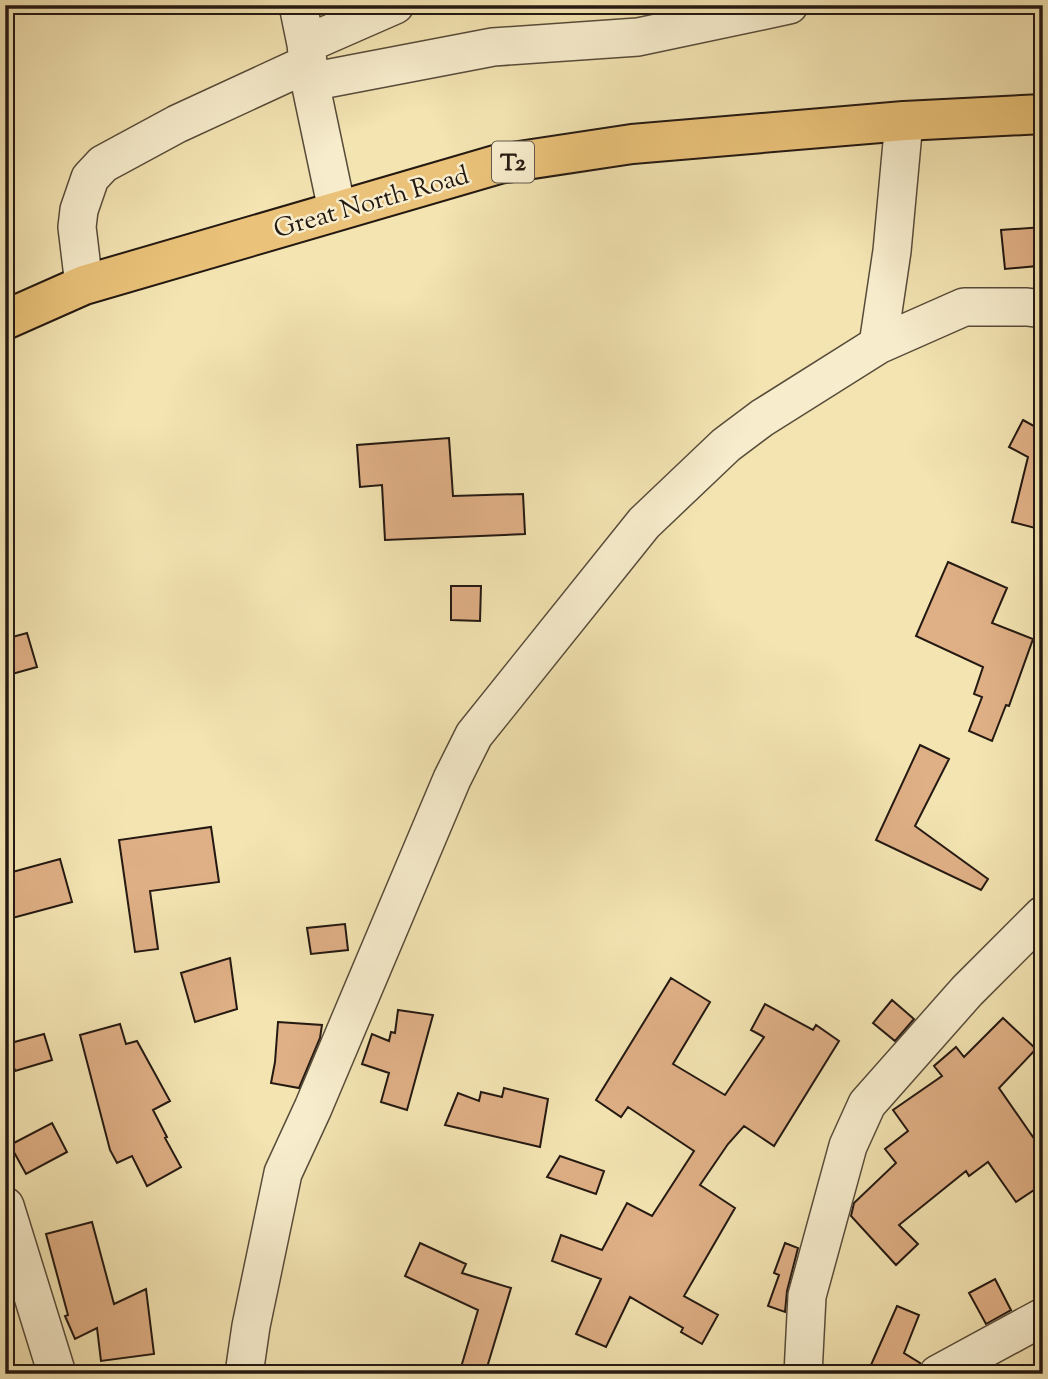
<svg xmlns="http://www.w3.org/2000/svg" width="1048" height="1379" viewBox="0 0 1048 1379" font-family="'Sorts Mill Goudy',serif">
<rect width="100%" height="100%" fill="#f3e4b2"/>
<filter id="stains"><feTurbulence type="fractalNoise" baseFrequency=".00286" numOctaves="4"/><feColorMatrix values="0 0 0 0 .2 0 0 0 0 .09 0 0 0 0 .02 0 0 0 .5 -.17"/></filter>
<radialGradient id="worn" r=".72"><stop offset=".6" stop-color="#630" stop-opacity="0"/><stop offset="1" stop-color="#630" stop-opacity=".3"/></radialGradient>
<path fill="#dfaf85" stroke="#241912" stroke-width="2" d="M1043,227v29l-7,1 1,9 -32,3 -4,-39z
M1023,420l20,11v99l-31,-8 16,-65 -19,-10z
M449,438l4,58 70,-2 2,40 -140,6 -3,-55 -22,2 -3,-42z
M948,562l59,26 -15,35 41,16 -24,67 -3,-1 -14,36 -23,-10 13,-34 -8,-3 9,-27 -67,-31z
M451,586h30l-1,35 -29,-1z
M27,633l10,34 -32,9v-37z
M920,745l29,14 -34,67 73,53 -7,11 -105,-50z
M211,827l8,55 -69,9 8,58 -23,3 -16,-112z
M60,859l12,43 -67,18v-46z
M345,924l3,26 -37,4 -4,-26z
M230,958l7,51 -42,13 -14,-49z
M671,978l39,24 -37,62 52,31 39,-58 -13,-7 14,-26 48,26 3,-5 23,16 -65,105 -30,-20 -16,18 -28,41 35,23 -51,88 34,19 -16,29 -21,-12 2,-4 -53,-31 -24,50 -30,-13 25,-55 -49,-18 9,-26 41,15 25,-47 25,13 42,-65 -66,-44 -7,10 -25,-17z
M892,1000l22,19 -19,22 -22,-18z
M398,1010l35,5 -26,95 -26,-8 8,-29 -27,-9 10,-30 17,7 2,-9 4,1z
M1003,1018l33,31 -37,39 34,49 10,-7v54l-27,18 -28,-40 -19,14 -3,-5 -67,54 19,19 -22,21 -45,-49 3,-13 42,-40 -11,-14 23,-18 -15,-21 49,-34 -8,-10 22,-19 8,10z
M278,1022l44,3 -2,13 -21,50 -28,-5 4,-21z
M120,1024l6,20 11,-3 33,60 -17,9 14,27 -2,1 16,29 -34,19 -15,-30 -15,7 -7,-13 -30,-115z
M44,1034l8,26 -37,11 -8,-27z
M504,1088l44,11 -8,48 -95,-22 13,-32 21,8 2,-9 21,5z
M52,1123l15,29 -41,22 -16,-29z
M560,1156l44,15 -8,23 -49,-17z
M92,1222l22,82 32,-15 8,65 -53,7 -4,-33 -22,11 -10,-23 3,-1 -22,-81z
M420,1243l46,21 -4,9 49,15 -26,86h-26l19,-64 -73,-34z
M785,1243l13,5 -11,43 -2,21 -17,-6 11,-31 -5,-2z
M995,1279l16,31 -25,14 -17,-31z
M897,1306l22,9 -15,38 16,10 -3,11h-50z"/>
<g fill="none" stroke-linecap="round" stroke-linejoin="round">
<g stroke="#584c3a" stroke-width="40">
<path id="street" d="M298,5l8,39 4,38 27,128
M306,44l89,-39
M310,82l183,-35 145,-10 151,-32
M84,285l-7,-58 2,-17 11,-32 13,-14 74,-40 130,-60
M878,345l86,-38h63l16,2
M5,1206l52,168
M244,1374l7,-48 32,-153 30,-65 139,-329 22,-44 170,-212 82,-78 36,-27 116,-73 14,-94 12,-130
M803,1374l4,-78 41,-150 19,-42 100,-113 76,-76
M938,1374l105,-57"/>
</g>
<g stroke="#241912" stroke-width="42">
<path id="highway" d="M5,320l79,-35 415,-121 133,-20 272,-23 139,-7"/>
</g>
<use href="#street" stroke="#f7edcd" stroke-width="37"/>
<use href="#highway" stroke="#eac279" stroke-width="38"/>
</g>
<g text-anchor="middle" stroke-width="5" stroke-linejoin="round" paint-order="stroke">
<rect fill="#f7edcd" stroke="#63594a" stroke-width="2" x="492" y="141.5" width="42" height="41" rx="5"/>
<g font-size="24" font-weight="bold" fill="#241912">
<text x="513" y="170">T2</text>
</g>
<g font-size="26" fill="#241912" stroke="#f7edcd">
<text transform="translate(371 201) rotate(-16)" y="9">Great North Road</text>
</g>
</g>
<rect width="1048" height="1379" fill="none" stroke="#f3e4b2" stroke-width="28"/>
<rect x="7" y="7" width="1034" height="1365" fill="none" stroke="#241912" stroke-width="3.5"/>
<rect x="14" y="14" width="1020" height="1351" fill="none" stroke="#241912" stroke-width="2"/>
<rect width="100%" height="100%" filter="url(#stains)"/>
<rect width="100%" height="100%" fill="url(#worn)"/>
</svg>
